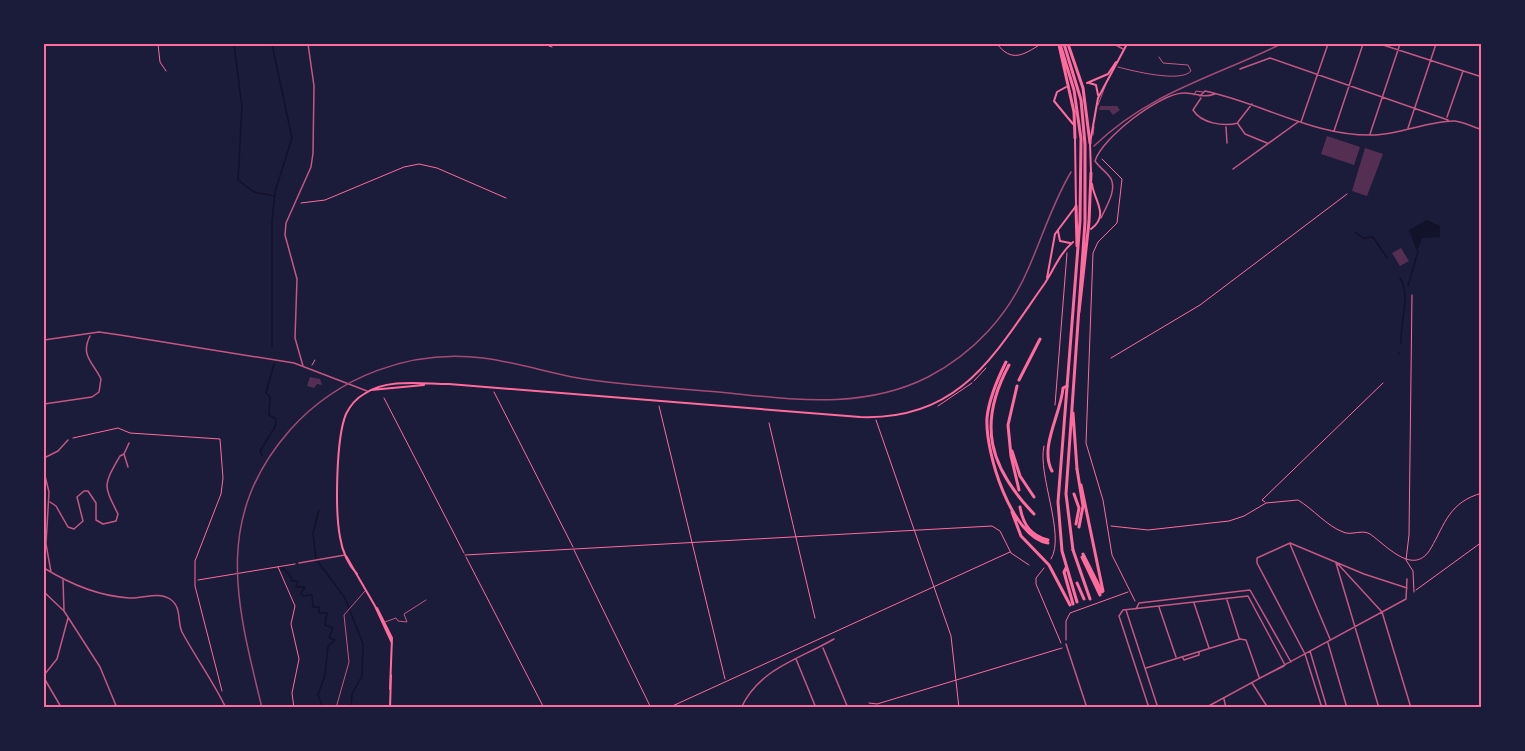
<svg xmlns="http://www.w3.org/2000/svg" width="1525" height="751" viewBox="0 0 1525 751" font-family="Karla,sans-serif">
<rect width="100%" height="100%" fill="#1b1b3a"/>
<path fill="#12122b" d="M1427,220l13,6v11l-18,1 -5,13 -8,-21z"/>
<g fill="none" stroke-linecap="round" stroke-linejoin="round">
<path stroke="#12122b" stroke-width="1.5" d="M234,44l8,63 -4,73 16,12 21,4
M1355,232l8,6 10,-1 14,21
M1400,278c11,18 0,43 1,65
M1408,286l10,-35
M272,347v-126l3,-29 17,-54 -20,-94
M1398,354l1,-1
M262,455l-2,-4 15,-24 1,-8 -7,-4 1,-18 -4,-4 8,-29
M319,510l-6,23 3,26 29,39 18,46 -1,32 -10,18 -1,14
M280,566l10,9 2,6h6l-2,6h9l-4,6 2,3 9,-1 1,12h6v6h8l-2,12 8,3 -4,10 6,2 -7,6 -3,29 -7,20 5,13"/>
</g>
<path fill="#542f53" d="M1100,106h17l3,4 -7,5 -4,-5h-10z
M1327,136l33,11 -6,18 -33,-11z
M1365,148l18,6 -16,42 -15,-5z
M1401,248l8,13 -9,5 -8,-13z
M310,377l10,2 2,6 -5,-1 -3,4 -7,-2z"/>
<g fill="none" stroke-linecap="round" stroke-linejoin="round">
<path stroke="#ff6b9d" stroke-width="1" d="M158,44l2,18 6,9
M997,44c15,19 26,11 44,0
M549,46l3,1
M1102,159l20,20 -5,44 -19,19 -5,11 -7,190 17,57 9,55 23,46
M301,203l24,-3 79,-33 15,-3 18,4 69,30
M1412,295l-3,240 -3,25 7,11 1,21
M1111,358l89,-53 147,-111
M312,365l3,-5
M974,381l12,-13
M494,392l79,155
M384,398l80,155
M1055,405l12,-152
M659,406l66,273
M938,406l34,-23
M876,420l75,216 8,72
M769,423l46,195
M73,438l45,-10 12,5 90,6 3,39 -2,16 -26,67v25l27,105
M1044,446c-7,28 22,89 7,113
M1265,502l-3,-2 121,-117
M1111,526l37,4 81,-9 15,-5 22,-13 32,-3c15,9 29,26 45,32 8,4 19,-3 27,2 16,11 44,44 61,14 14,-24 18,-46 51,-55
M574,550l77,158
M465,555l527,-29 8,5 11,22 18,12
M466,557l78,151
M278,567l17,39 -4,18 8,35 -7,34 2,15
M1044,568l-8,10v6l25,59
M198,580l97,-16
M1416,590l66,-48
M1066,640v-19l4,-8 58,-21
M869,703l8,1 185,-56
M668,708l342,-156"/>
<path stroke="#c65784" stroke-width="1" d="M1118,67c15,4 63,16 73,4l-3,-6 -25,-2 -4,-6
M1194,95l2,-4 7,1
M1098,105l8,-21
M1093,135l1,-8
M385,622l11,-4 2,3 9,1 -3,-8 22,-14
M336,708l13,-46 -5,-47 21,-24"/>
<path stroke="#c65784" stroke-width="1.5" d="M1114,44l9,5
M1380,44l102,33
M1240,69l30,-11 178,62
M1200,96l5,-5c57,12 110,46 170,44 26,-1 57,-15 80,-14 8,1 19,6 27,9
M1201,98l-8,12c8,13 30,17 45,13
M1447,117l16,-46
M1238,122l14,-18
M1301,122l27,-78
M1238,124l7,10 22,9
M1226,127l1,16
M1408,128l28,-84
M1334,131l29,-87
M1370,134l30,-90
M1233,169l65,-47
M1101,218c5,-11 18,-31 8,-42 -5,-6 -10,-9 -14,-15 7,-23 64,-67 88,-68 14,-1 17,6 32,1
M44,458l14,-7 10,-11
M128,467l-4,-13 5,-11
M50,502l6,4 12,21 6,2 9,-8 -6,-24 7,-6h4l8,12v17l7,4 13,-3 2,-7c-15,-30 -15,-28 2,-58l4,-2
M1290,544l40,95
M299,563l46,-8
M1336,563l43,145
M1337,563l45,49 29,96
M63,580l1,31 36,56 17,41
M44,592l20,19
M1227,600l12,38
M1194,603l15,45
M1159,607l17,50
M1136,609l3,-6 111,-13 41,72
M1126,610l32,98
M1240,639l6,1 13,37
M1328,643l19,65
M1066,644l21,64
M823,648l25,60
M1310,651l17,57
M1183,658l1,2 15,-5v-3
M796,659l20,49
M1146,668l94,-29
M44,675l13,-16 11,-41
M44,678l17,29
M1260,678l24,-12
M1252,683l16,25
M1224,699l2,9
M741,708c19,-40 57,-48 93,-69
M1149,708l-30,-92 4,-6 125,-14 37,69
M1205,708l201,-109 1,-20
M1322,708l-17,-54 -48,-91v-5l33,-15 74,31 43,14"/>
<path stroke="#c65784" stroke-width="1.5" d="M44,340l55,-8 21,3 174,28 73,28
M303,366l-8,-28 2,-59 -12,-44 1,-12 25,-56 2,-14 1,-67 -6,-42
M44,404l48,-7 7,-5 2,-13c-8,-17 -21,-23 -11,-43
M44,472l5,20 -3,52 5,28
M44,568c26,16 53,28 85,30 13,1 29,-7 41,1 12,8 7,22 12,33 14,26 31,49 44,76"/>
<path stroke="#ff6b9d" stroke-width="2" d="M1066,87l-9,5 -3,9 19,23
M1091,172l-1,-29 8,-45
M1091,229c19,-14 3,-28 1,-45
M1058,231l2,10 10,2
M1047,278l8,-44 21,-28 -1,-68
M371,390l53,-5
M346,556l29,50 17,37
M357,574c-9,-10 -15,-24 -17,-37 -5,-26 -4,-99 6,-123 4,-8 11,-16 18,-20 24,-16 58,-10 85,-10l411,33c100,4 134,-62 185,-134 9,-14 15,-30 28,-41
M377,608l15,30 -2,51
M390,708l1,-33"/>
<path stroke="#ff6b9d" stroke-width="2" d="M1087,83l21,-9 8,-12
M1089,83l7,2 2,10
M1098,98l29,-54"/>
<path stroke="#ff6b9d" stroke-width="3" d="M1060,44l14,46 7,49 -1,82 -22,281 4,49 15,51
M1064,44l17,56 4,44v78l-19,272 7,56
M1068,44l15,44 7,55
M1059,45l15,67 1,26
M1076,206l1,40
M1079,312l10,-90 2,-49
M1073,413l4,56
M1081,485l22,106
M1066,568l-2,4 9,32"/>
<path stroke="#ff6b9d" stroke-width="3" d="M1006,362c-9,18 -17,36 -19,56 -2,34 24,119 61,125
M1009,365c-32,59 -20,102 25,149
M1019,380l21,-41
M1017,386l-9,39 3,31 8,34
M1012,451l8,25 14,21
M1077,469l6,37 -4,21
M1052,471c-13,-24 9,-57 11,-83l4,-2
M1074,494l5,14 -3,16
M1020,507c3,18 11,29 28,33
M1012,512l9,24 28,29 21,40
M1073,550l17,49
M1083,554l19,38
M1082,557l18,38
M1077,583l7,16"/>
<path stroke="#a44b75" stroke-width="1.5" d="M1094,146c56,-54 120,-69 187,-102
M262,708c-25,-103 -50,-189 28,-278 48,-54 121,-81 193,-72 32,4 63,14 95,20 42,7 85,9 128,13 75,6 151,22 222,-14 46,-24 81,-62 101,-110 14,-32 24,-65 42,-95"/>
</g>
<rect width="1525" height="751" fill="none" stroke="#1b1b3a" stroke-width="90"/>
<rect x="45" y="45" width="1435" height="661" fill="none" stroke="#ff6b9d" stroke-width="2"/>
</svg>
